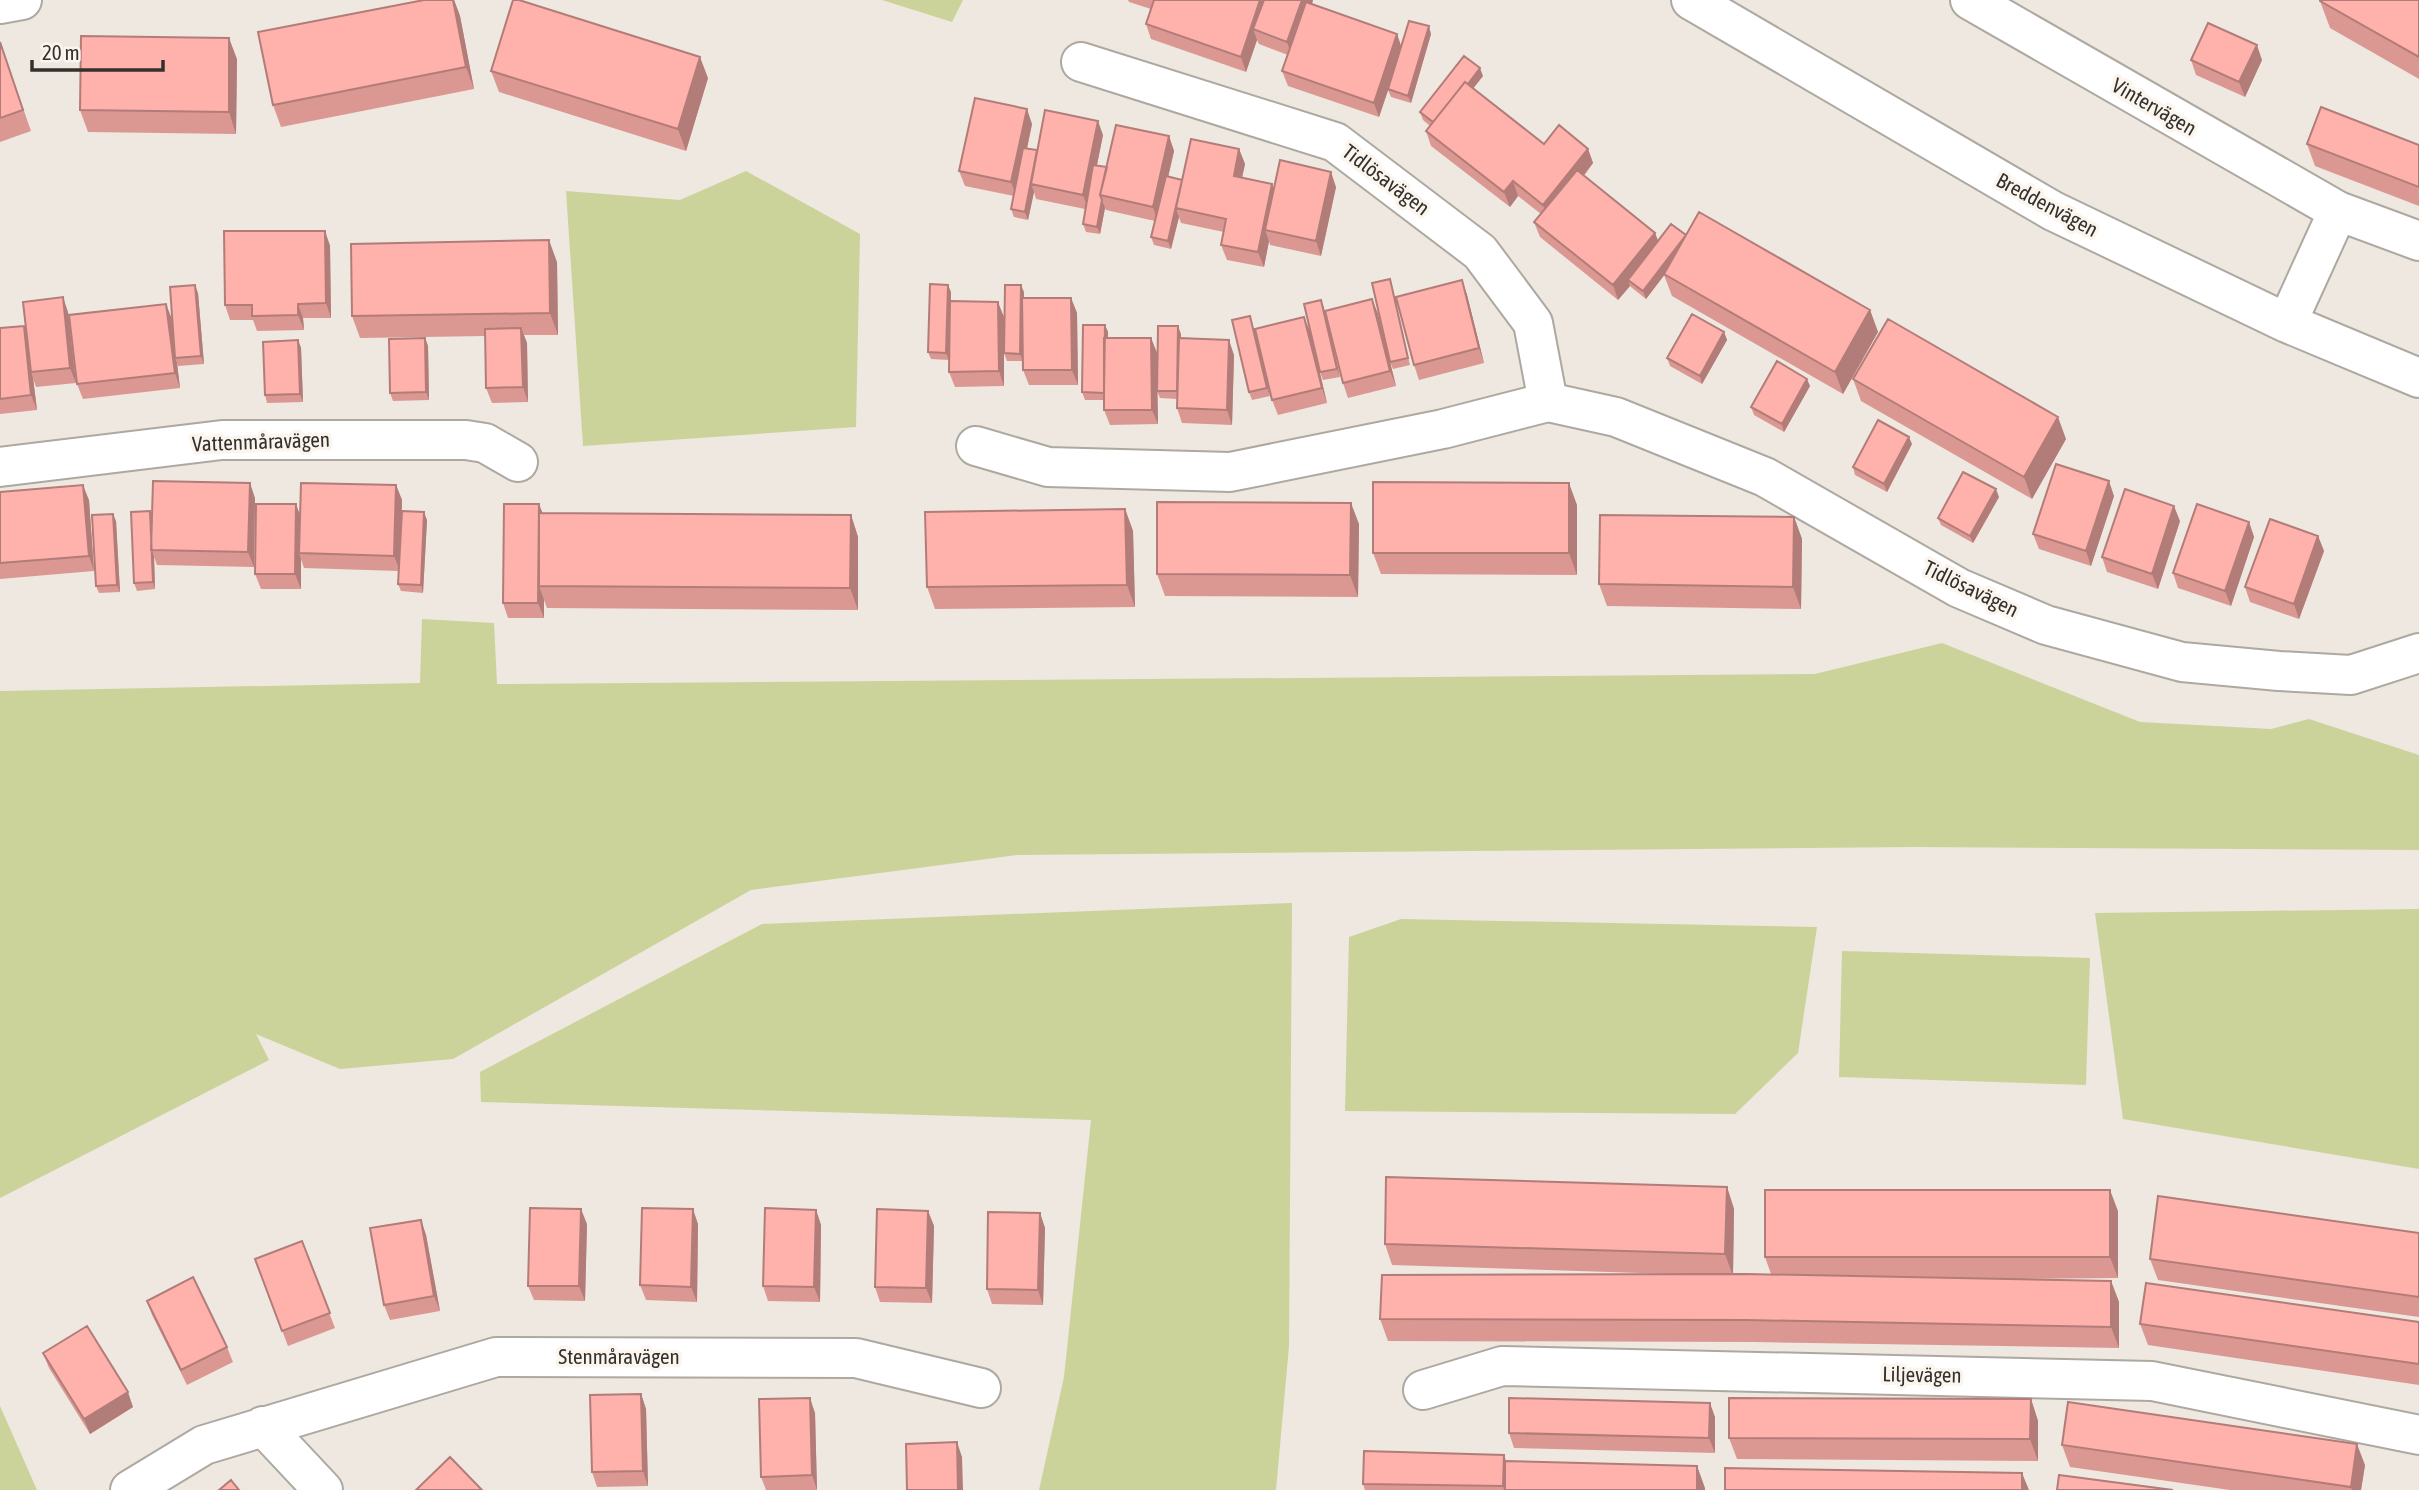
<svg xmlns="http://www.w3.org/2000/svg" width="2419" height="1490" viewBox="0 0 2419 1490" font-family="'Asap Condensed',sans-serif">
<rect width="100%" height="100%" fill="#eee8e0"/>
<path fill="#cbd39a" d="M882,0h81l-11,22z
M746,171l114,63 -4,193 -273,19 -17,-255 114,9z
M422,619l72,4 3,61 1318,-10 127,-31 198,79 131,7 38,-10 110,36v95l-506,-3 -896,8 -266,35 -298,169 -113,10 -84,-35 13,26 -269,138v-507l420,-8z
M1292,903l-3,443 -13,144h-237l25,-113 27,-257 -610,-18 -1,-30 282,-148z
M2419,909v260l-296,-50 -28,-206z
M1401,919l416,8 -19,126 -63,61 -390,-3 4,-174z
M1842,951l248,7 -4,127 -247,-8z
M0,1406l37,84h-37z"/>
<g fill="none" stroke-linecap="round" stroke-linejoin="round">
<g stroke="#ada8a0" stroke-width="42">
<path id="minor" d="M1691,0l362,211 234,112 132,55
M1970,0l368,211 81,30
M0,4l22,-4
M1081,62l254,80 145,110 53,71 15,79
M2287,323l51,-112
M976,446l72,21 182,5 213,-43 105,-27 68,15 149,60 194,111 87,37 136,37 97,9 72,4 68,-22
M0,467l222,-27h244l19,3 33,19
M1423,1390l79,-24 650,15 267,54
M263,1426l60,64
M130,1490l74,-45 292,-88 360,1 125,30"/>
</g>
<use href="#minor" stroke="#fff" stroke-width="38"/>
</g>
<path fill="#db9893" d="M424,0h30l6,16 14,73 -193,38 -8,-22z
M1128,0h185l-1,5 85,29 4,12 30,-12 -20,69 -20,-6 -3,-7 -9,27 -91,-31 -6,-15 6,-16 -29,-11 -2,-4 -11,32 -95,-33 -5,-15 5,-15 -22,-7z
M2419,0v79l-89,-51 -10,-27z
M0,42l31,89 -31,11z
M237,59l-1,75 -148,-2 -8,-22z
M2191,60h71l-17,37 -49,-22z
M491,71l217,7 -22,73 -187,-59z
M1483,76l-10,12 71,56 44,5 5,14 -9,13 71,57 3,8 28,-6 184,75 8,22 -35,62 -171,-98 -8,-21 -18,24 -15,-12 -1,-1 -12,14 -78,-63 -6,-15 7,-8 -23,-18 -8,11 -79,-61 -5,-15 4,-5 -7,-6 -3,-8z
M1032,124l-5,24 10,2 66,-15 -6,30 10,2 62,-31 5,15 -6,26 14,3 57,-31 6,15 -3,14 30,6 2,4 62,-1 -15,69 -51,-11 -1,-4 -5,26 -37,-7 -6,-15 3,-13 -43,-9 -2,-6 -8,32 -17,-4 -3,-8 4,-16 -49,-11 -1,-2 -5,26 -14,-2 -3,-8 2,-15 -49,-10 -2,-7 -6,28 -14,-3 -3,-8 3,-13 -49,-10 -6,-15z
M2307,144l112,1v61l-104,-40z
M325,231l5,15 1,72h-28l1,12 -47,1 -4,-11h-23l-5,-15z
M557,262l1,73h-34l3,8 1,59 -36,1 -6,-15 -1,-52 -125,2 -8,-22z
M1462,280l5,15 17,68 -65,17 -5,-15z
M1392,287l18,78 -17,4 -3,-7z
M951,292v9l53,16v69l-49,1 -6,-15v-30v18l-18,-1 -3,-7z
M1024,292v6h47l6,15 1,72h-49l-6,-15v-9h-16l-3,-8z
M198,293l6,71 -26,2 -1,-3 3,25 -97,11 -6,-15 95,-65z
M1372,299l6,15 18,72 -48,12 -5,-15 -16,-64 13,58 -17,3 -3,-8 5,-61z
M68,312l8,71 -40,4 -3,-9 4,32 -37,4v-86l24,-2 3,9z
M1250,316l20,80 -18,4 -3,-8z
M1105,325l3,7v6h43l6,15v37l24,-56v4l53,17 -2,70 -50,-2 -5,-15v-9l-17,-1 -3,-7 1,33 -48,1 -6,-15v-10h-19l-3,-8z
M1310,331l17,72 -49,12 -6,-15z
M1724,332l3,8 -25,44 -32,-18 -3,-8z
M425,338l3,8 1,54 -36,1 -3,-8z
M298,340l3,8 2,54 -36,1 -2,-8z
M1853,379l213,60 -34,60 -171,-98z
M1810,386l-26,46 -30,-17 -3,-8z
M1912,444l-25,48 -32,-17 -2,-8z
M396,485l6,15 -1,25 26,-5 -4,73 -22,-2 -3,-7 1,-13 -95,-3 -3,-9v30h-40l-6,-15 41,-70 4,11z
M0,492l89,8 5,71 -94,8z
M2114,496l-23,70 -52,-17 -6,-15z
M1999,497l-26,46 -32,-18 -3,-7z
M255,498l-1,69 -97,-2 -3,-8 1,32 -18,2 -3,-8 16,-72 2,7z
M1577,505v70l-196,-1 -8,-21z
M1125,509l8,22 2,76 -200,2 -8,-22z
M543,513l308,2 7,22v73l-311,-2 -3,-8v18h-36l-5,-15z
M1794,517l8,22 -1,70 -194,-3 -8,-22z
M116,521l4,71 -21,1 -3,-7z
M2180,521l-22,68 -51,-17 -5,-15z
M2249,522l5,15 -23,69 -53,-18 -5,-15z
M1359,524l-1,73 -193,-1 -8,-22z
M2318,536l6,15 -25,68 -49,-17 -5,-15z
M1727,1187l7,22 -1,65h38l-6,-17 353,-46v67l-115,1 108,2 8,21v46l-365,-6 -366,-1 -8,-22 291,-45 -279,-9 -7,-21z
M816,1210l5,15 -1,77 -52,-1 -5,-15z
M928,1211l6,15 -2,77 -52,-1 -5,-15z
M1040,1213l5,15 -2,77 -51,-1 -5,-15z
M421,1220l5,15 14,76 -50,9 -6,-15z
M587,1224l-2,77 -51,-1 -6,-14z
M698,1224l-1,78 -51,-2 -6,-15z
M2419,1233v84l-261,-37 -8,-21z
M302,1241l33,87 -47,18 -33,-87z
M147,1301l80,46 6,15 -46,23 -35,-70z
M2419,1322v63l-271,-40 -8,-21z
M43,1353l90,54 -43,27 -41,-66z
M641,1394l5,15 2,77 -51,1 -5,-15z
M2031,1399l7,22v40l-301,-2 -8,-21z
M815,1413l2,77h-51l-5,-13z
M1715,1417v36l-201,-5 -5,-15z
M2062,1445l303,20 -4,25h-131l-160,-23z
M1506,1461l191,5 8,24h-340l-2,-6z"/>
<path fill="#b27c78" d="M453,0h1l6,16 14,73 -8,-22z
M1260,0h10l-17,29 4,11 -11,32 -5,-15z
M1302,0h11l-21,57 -5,-15z
M1429,26l2,8 -20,69 -3,-7z
M1397,34l5,15 -23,68 -5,-14z
M229,38l8,21 -1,75 -7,-22z
M2257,45l5,15 -17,37 -6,-15z
M700,57l8,21 -22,73 -8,-22z
M1480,68l3,8 -44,56 -3,-7z
M1027,109l5,15 -15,73 -6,-15z
M1098,121l5,14 -15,74 -5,-14z
M1169,136l5,15 -16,71 -5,-15z
M1239,149l6,15 -6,27 -5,-15z
M1588,149l5,14 -45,57 -5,-15z
M1331,172l5,15 -15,69 -5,-15z
M1513,181l5,15 -8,11 -6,-15z
M1031,184l3,8 -6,28 -3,-8z
M1272,184l5,15 -12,31 4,11 -5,26 -6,-15z
M1102,200l3,8 -5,26 -3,-7z
M1176,209l3,8 -8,32 -3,-8z
M325,231l5,15 1,72 -5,-15z
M1655,233l6,15 -33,32 2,6 -12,14 -5,-15z
M1686,235l3,8 -43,56 -3,-8z
M549,240l8,22 1,73 -8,-22z
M1462,280l5,15 17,68 -5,-15z
M195,285l3,8 6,71 -3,-8z
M948,285l3,7 -2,68 -3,-7z
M1021,285l3,7 -1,69 -3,-7z
M63,297l5,15 8,71 -6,-15z
M1071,298l6,15 1,72 -6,-15z
M1372,299l6,15 18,72 -6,-15z
M1321,300l3,8 16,69 -3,-8z
M998,302l6,15v69l-5,-15z
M166,304l6,15 3,39 2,5 3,25 -5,-15z
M298,304l5,14 1,12 -6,-15z
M1870,310l8,22 -35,62 -8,-22z
M1250,316l2,7 18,73 -3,-8z
M1304,317l6,14 17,72 -5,-15z
M1105,325l3,7 -1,68z
M24,326l5,15 2,31 2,6 4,32 -6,-15z
M1178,326l3,8 -2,65 -2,-8z
M521,328l6,15 1,59 -5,-15z
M1724,332l3,8 -25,44 -2,-8z
M425,338l3,8 1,54 -3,-8z
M1151,338l6,15 1,71 -6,-14z
M298,340l3,8 2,54 -3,-8z
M1229,340l5,15 -2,70 -5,-15z
M1807,379l3,7 -26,46 -2,-8z
M2058,417l8,22 -34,60 -8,-22z
M1909,437l3,7 -25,48 -3,-8z
M2109,481l5,15 -23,70 -5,-15z
M250,483l5,15 -1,69 -6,-15z
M1569,483l8,22v70l-8,-22z
M83,485l6,15 5,71 -5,-15z
M396,485l6,15 -2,71 -6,-15z
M1996,489l3,8 -26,46 -3,-7z
M1351,503l8,21 -1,73 -8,-22z
M296,504l5,15 -2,34 2,6v30l-6,-15z
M539,504l6,15 -6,67 5,14v18l-6,-15z
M2174,506l6,15 -22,68 -6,-15z
M1125,509l8,22 2,76 -8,-22z
M150,511l2,8 -1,31 3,7 1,32 -2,-7z
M424,512l3,8 -4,73 -2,-8z
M113,514l3,7 4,71 -3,-7z
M851,515l7,22v73l-8,-22z
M1794,517l8,22 -1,70 -8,-22z
M2249,522l5,15 -23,69 -6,-15z
M2318,536l6,15 -25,68 -5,-15z
M1727,1187l7,22 -1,67 -8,-22z
M2110,1190l8,21v67l-8,-21z
M581,1209l6,15 -2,77 -6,-15z
M693,1209l5,15 -1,78 -6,-15z
M816,1210l5,15 -1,77 -6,-15z
M928,1211l6,15 -2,77 -6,-15z
M1040,1213l5,15 -2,77 -5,-15z
M421,1220l5,15 14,76 -6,-15z
M2111,1281l8,21v46l-8,-21z
M128,1392l5,15 -43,27 -6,-15z
M641,1394l5,15 2,77 -5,-15z
M810,1398l5,15 2,77 -5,-15z
M2031,1399l7,22v40l-8,-22z
M1710,1403l5,14v36l-6,-15z
M957,1442l5,15 1,33h-5z
M2357,1444l8,21 -4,25h-9l-1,-3z
M1504,1455l5,15 -5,20 -1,-4z
M1697,1466l8,22v2h-8z
M2022,1473l7,17h-7z"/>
<path fill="#ffb1ab" stroke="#b27c78" stroke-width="2" d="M424,0h29l13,67 -193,38 -15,-73z
M513,0h6l181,57 -22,72 -187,-58z
M1154,0h106l-19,57 -95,-33z
M1264,0h38l-15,42 -34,-13z
M2320,0h99v57l-99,-56z
M1306,2l91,32 -23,69 -92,-32z
M1409,21l20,5 -21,70 -20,-7z
M2208,23l49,22 -18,37 -48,-22z
M81,36l148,2v74l-149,-2z
M0,42l23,68 -23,8z
M1464,56l16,12 -12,16 -3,-2 -32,40 -13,-10z
M1465,82l79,62 15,-19 29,24 -45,56 -30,-24 -9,11 -78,-61z
M975,98l52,11 -16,73 -52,-11z
M2321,107l98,38v42l-112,-43z
M1045,110l53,11 -15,74 -52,-11z
M1116,125l53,11 -16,71 -53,-12z
M1191,139l48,10 -5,27 38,8 -14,68 -37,-7 5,-26 -50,-11z
M1023,148l14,2 -12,62 -14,-3z
M1280,160l51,12 -15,69 -51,-11z
M1093,165l14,2 -7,28 2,5 -5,27 -14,-3z
M1577,170l78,63 -42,52 -79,-63z
M1166,176l16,4 -14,61 -17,-4z
M1699,212l171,98 -35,62 -171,-98z
M1671,224l15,11 -43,56 -15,-11z
M224,231h101l1,72 -28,1v11l-46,1v-11h-27z
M549,240l1,73 -198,3 -1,-72z
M1390,279l18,79 -18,4 -18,-79z
M1462,280l17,68 -65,17 -18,-68z
M930,284l18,1 -2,68 -18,-1z
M195,285l6,71 -26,2 -5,-71z
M1005,285h16l-1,69 -16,-1z
M63,297l7,71 -39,4 -8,-70z
M1022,298h49l1,72h-49z
M1372,299l18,72 -47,12 -18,-72z
M1321,300l16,69 -17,3 -16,-68z
M950,301l48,1 1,69 -50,1z
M166,304l9,69 -98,11 -8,-69z
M1692,314l32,18 -24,44 -33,-18z
M1250,316l17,72 -18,4 -17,-72z
M1304,317l18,71 -50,12 -17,-71z
M1888,319l170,98 -34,60 -171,-98z
M1083,325h22l-1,68 -22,-1z
M24,326l7,69 -31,4v-71z
M1158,326h20l-1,65h-20z
M521,328l2,59 -37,1 -1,-59z
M425,338l1,54 -36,1 -1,-54z
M1104,338h47l1,72h-48z
M1179,338l50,2 -2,70 -50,-2z
M298,340l2,54 -35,1 -2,-53z
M1777,361l30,18 -25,45 -31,-17z
M1878,420l31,17 -25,47 -31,-17z
M2056,464l53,17 -23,70 -53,-17z
M1963,472l33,17 -26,47 -32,-18z
M153,481l97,2 -2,69 -97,-2z
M1373,482l196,1v70h-196z
M301,483l95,2 -2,71 -95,-3z
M83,485l6,71 -89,7v-71z
M2125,489l49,17 -22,68 -50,-17z
M1157,502l194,1 -1,72 -193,-1z
M256,504h40l-1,70h-40z
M504,504h35l-1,99h-35z
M2197,504l52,18 -24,69 -52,-18z
M1125,509l2,76 -200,2 -2,-75z
M150,511l3,71 -19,1 -3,-71z
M402,511l22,1 -3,73 -23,-1z
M539,513l312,2 -1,73 -311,-2z
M113,514l4,71 -21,1 -4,-71z
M1600,515l194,2 -1,70 -194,-3z
M2270,519l48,17 -24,68 -49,-17z
M1386,1177l341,10 -2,67 -340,-10z
M1765,1190h345v67h-345z
M2158,1196l261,37v64l-269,-38z
M530,1208l51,1 -2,77h-51z
M642,1208l51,1 -2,78 -51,-2z
M765,1208l51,2 -2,77 -51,-1z
M877,1209l51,2 -2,77 -51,-1z
M988,1212l52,1 -2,77 -51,-1z
M421,1220l13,76 -50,9 -14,-77z
M302,1241l28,72 -48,18 -27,-72z
M1746,1274l365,7v46l-365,-7 -366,-1 2,-44z
M193,1277l34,70 -46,23 -34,-69z
M2146,1283l273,39v42l-279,-40z
M87,1326l41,66 -44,27 -41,-66z
M641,1394l2,77 -51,1 -2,-77z
M810,1398l2,77 -51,2 -2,-78z
M1509,1398l201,5 -1,35 -200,-5z
M1729,1398l302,1 -1,40 -301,-1z
M2068,1402l289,42 -6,43 -289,-42z
M957,1442l1,48h-51l-1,-46z
M1364,1451l140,4 -1,31 -140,-2z
M450,1457l32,33h-66z
M1505,1461l192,5v24h-192z
M1725,1468l297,5v17h-297z
M2059,1475l114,15h-116z
M231,1480l8,10h-20z"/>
<g text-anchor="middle" stroke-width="7" stroke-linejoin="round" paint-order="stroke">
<g font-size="21" fill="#33312e" stroke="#fbf5ed">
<text transform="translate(2154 107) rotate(30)" y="7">Vintervägen</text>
<text transform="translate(1386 180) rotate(37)" y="7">Tidlösavägen</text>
<text transform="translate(2047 205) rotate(28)" y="7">Breddenvägen</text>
<text transform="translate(261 442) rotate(-2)" y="7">Vattenmåravägen</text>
<text transform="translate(1971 589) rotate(26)" y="7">Tidlösavägen</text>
<text x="619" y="1364">Stenmåravägen</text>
<text transform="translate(1922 1375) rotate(1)" y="7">Liljevägen</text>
</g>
</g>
<path d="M32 60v10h131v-10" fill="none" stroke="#33312e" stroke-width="3.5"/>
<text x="42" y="60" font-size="21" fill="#33312e" stroke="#fbf5ed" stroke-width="5" paint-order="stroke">20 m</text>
</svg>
